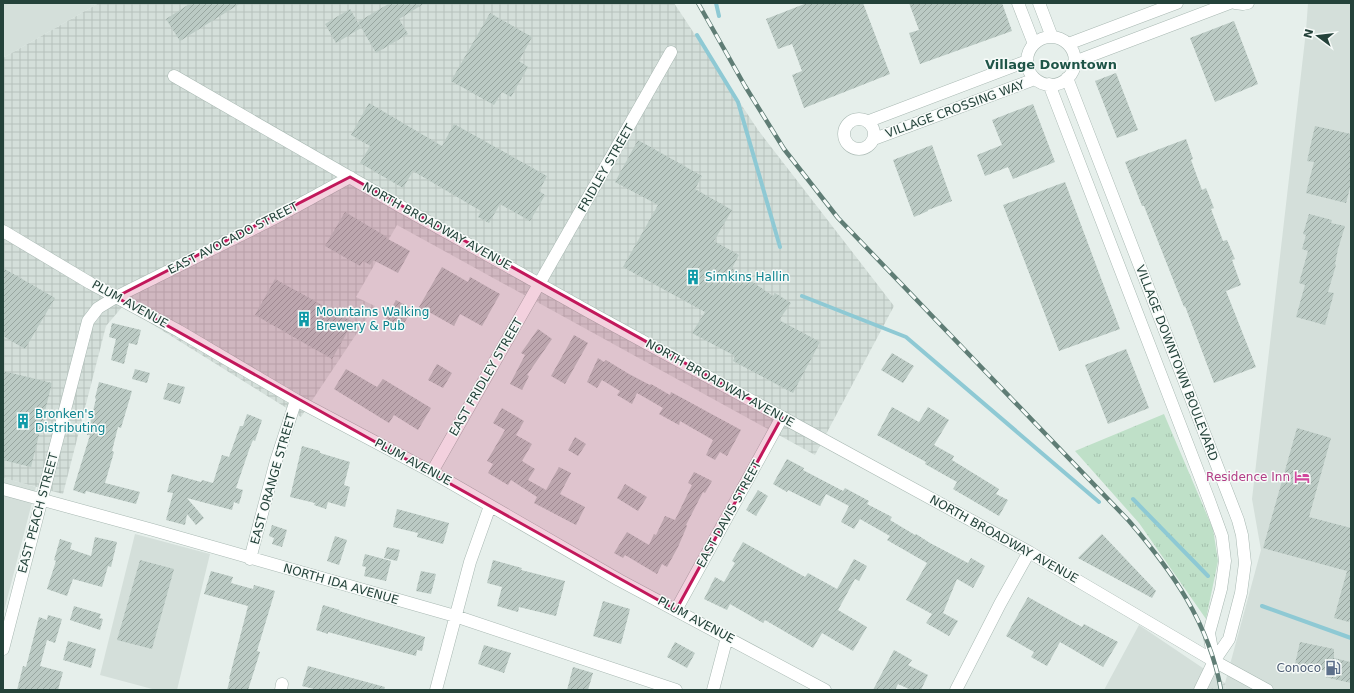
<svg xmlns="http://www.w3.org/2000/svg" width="1354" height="693" viewBox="0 0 1354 693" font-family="'DejaVu Sans',sans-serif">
<defs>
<pattern id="industrial-grid" width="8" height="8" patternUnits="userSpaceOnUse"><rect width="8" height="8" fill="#d4dfda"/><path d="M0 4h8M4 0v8" fill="none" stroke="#b6c1bc"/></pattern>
<pattern id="grass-tufts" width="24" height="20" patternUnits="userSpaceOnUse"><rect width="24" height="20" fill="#bfe0c8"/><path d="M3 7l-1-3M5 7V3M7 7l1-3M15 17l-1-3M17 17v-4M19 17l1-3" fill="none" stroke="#a4c1ad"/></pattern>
<pattern id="building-hatch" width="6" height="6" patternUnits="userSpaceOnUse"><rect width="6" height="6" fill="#bbcac4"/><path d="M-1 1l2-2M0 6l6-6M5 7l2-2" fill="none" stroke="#98a6a0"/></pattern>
</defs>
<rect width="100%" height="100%" fill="#e6efeb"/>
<path fill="#d4dfda" d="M3,3h96l-96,55z
M1308,3h43v687h-125l-1,-7 -15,7h-106l35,-65 86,58 36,-133 -9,-51 54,-468z
M3,478l33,9 -33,128z
M135,534l75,20 -33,136h-21l-56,-15z"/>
<path fill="url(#industrial-grid)" d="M99,3h575l84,127 136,176 -79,149 -418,-230 -41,72 19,9 -74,111 -178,-111 -17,20 -43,168 -60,-16v-420z
M1225,683l1,7h-16l1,-1z"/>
<path fill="url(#grass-tufts)" d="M1164,414l49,115 5,32 -12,58 -67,-96 -64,-72z"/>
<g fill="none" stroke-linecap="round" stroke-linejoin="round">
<path stroke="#8ec9d4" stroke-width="4" d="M716,3l3,13
M697,35l41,67 42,145
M802,296l104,41 193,165
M1133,499l75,77
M1262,606l89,32"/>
</g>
<path fill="url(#building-hatch)" d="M191,3h50l-61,38 -14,-22z
M390,3h35l-26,16 9,15 -32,19 -18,-31z
M807,3h56l27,71 -86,34 -12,-33 10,-4 -10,-27 -14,5 -12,-30z
M909,3h93l10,28 -92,33 -11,-31 10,-3z
M350,9l11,19 -25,15 -11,-19z
M490,13l42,24 -13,24 9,6 -17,30 -9,-5 -8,13 -43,-24z
M1234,21l24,63 -43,18 -25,-64z
M1116,73l22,57 -21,8 -22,-57z
M369,103l73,43 12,-22 93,52 -8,15 6,4 -15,26 -30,-17 -11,19 -11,-6 3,-6 -68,-40 -10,17 -43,-25 10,-17 -19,-11z
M1033,104l22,58 -42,17 -5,-12 -23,9 -8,-21 25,-10 -10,-25z
M1315,126l36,8v50l-5,19 -40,-10 8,-31 -7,-1z
M1186,139l7,20 -2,1 11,30 4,-2 8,20 -3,1 12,32 4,-1 8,19 -3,1 9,25 -15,6 30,76 -42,16 -29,-77 -1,1 -40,-101h-2l-17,-44z
M638,140l64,36 -7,13 37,21 -18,31 25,14 -7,13 41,28 2,-3 16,10 -12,17 41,22 -27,51 -60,-32 2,-5 -43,-23 13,-21 -82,-45 35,-62 -43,-23z
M932,145l20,56 -24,9v1l-14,6 -21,-57z
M1065,182l55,147 -61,22 -56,-146z
M345,212l42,25 -1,1 24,13 -12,22 -25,-13 -3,5 -7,-4 -3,5 -35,-20z
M1309,214l23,6 -1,3 14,3 -7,23 -3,15 1,1 -8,27 6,1 -9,32 -29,-8 9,-32 -6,-2 9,-32 -6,-2 4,-14 -3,-1z
M442,267l26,15 2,-5 30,17 -18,32 -22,-12 -6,12 -25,-14 -4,8 -10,-6z
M3,268l52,30 -30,51 -22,-13z
M275,279l78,43 -21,37 -77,-44z
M396,300l16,9 -11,20 -16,-9z
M112,323l29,7 -4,15 -8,-2 -5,21 -13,-4 5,-21 -7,-2z
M538,329l14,10 -25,36 2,1 -7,14 -12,-6 15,-29 -4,-2z
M574,335l14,8 -23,41 -14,-8z
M1126,349l23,59 -41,16 -23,-59z
M892,353l22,13 -11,17 -22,-13z
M598,358l6,4 2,-2 23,14 21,11 1,-1 19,11 1,-3 70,38 -14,26 -7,-4 -5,8 -9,-5 7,-15 -33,-19 -1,4 -20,-11 4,-6 -26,-15 -5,11 -15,-9 3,-4 -18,-11 -5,8 -10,-6z
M437,364l15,9 -9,15 -15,-8z
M135,369l15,4 -3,10 -15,-4z
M346,369l31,18 6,-8 48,29 -13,22 -24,-15 -5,8 -55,-34z
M3,371l49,12 -21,84 -28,-7z
M99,382l33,9 -11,37 -3,-1 -6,24 2,1 -9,31 35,9 -4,12 -50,-13 -1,3 -12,-4 17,-55h-3l9,-36 -1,-1z
M168,383l17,4 -5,17 -17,-5z
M892,407l27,15 9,-15 21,13 -15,25 20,11 -2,4 47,29 -3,5 12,6 -9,16 -46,-27 4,-7 -32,-18 1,-2 -49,-27z
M502,408l22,13 -8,14 16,9 -10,17 13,8 -7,11 18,10 13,-23 12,6 -11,21 25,13 -9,18 -42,-22 3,-6 -26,-17 -3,5 -20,-12 5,-9 -6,-3 18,-31 -12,-7z
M247,414l15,6 -7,21 -2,-1 -3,7 -14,41 7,2 -4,14 -5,-2 -2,8 -45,-12 17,20 -8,7 -9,-11 -2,11 -19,-5 7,-27 -6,-1 5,-18 29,8 1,-2 11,3 9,-28 7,2 11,-31h3z
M1297,428l34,10 -22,79 42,11v88l-2,6 -15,-4 13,-47 -84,-23z
M575,437l11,7 -8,12 -10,-6z
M302,446l18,5v2l30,9 -6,23 6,2 -5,20 -17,-5 -2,7 -12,-4 1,-2 -25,-6z
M787,459l17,9 -1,2 40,21 2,-3 24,13 -2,3 25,13 -2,3 25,15 1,-1 14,9 38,20 3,-5 14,8 -12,22 -16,-9 -14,34 15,8 -9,15 -23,-13 6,-9 -26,-14 21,-37 -40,-23 3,-4 -30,-17 -6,10 -13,-7 8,-16 -23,-12 -6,12 -32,-16 -1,2 -14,-8z
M694,472l18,9 -7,12 -2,-1 -17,33 1,1 -9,21 -11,20 -5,-3 -5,10 -32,-19 -2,3 -9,-5 13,-21 22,13 5,-11 2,1 9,-19 10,4 17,-35 -4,-2z
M625,484l22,13 -9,14 -21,-13z
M758,490l10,6 -12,20 -10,-6z
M397,509l52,14 -6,21 -26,-7 1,-4 -25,-6z
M272,525l15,5 -5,17 -10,-3 2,-6 -5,-2z
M1102,534l54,57 -4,7 -74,-40z
M335,536l12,4 -8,25 -12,-4z
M95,537l22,5 -6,25 -3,-1 -6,21 -29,-8 -6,17 -20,-7 9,-28 -2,-1 6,-21 12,4 -2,6 21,7z
M743,542l62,35 3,-4 29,16 17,-30 13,7 -8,15 -4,-2 -17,31 29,17 -14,24 -31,-18 -9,15 -48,-28 -2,3 -33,-19 -3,6 -23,-11 11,-22 9,5 11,-19 -3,-2z
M387,547l13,3 -3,11 -13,-3z
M365,554l26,7 -5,20 -22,-5 2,-9 -4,-1z
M140,560l34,9 -22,80 -35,-9z
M493,560l29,8 -1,2 44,11 -9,35 -37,-9 -1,5 -21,-6 5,-19 -15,-4z
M211,571l22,6 -2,6 22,6 1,-4 21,6 -18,60 3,1 -12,38h-21l3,-11h-1l19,-73 -44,-12z
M421,571l15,3 -5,20 -15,-3z
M1028,597l54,30 2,-3 34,18 -15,25 -43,-25 -13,24 -16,-9 3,-5 -28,-16z
M603,601l27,8 -9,35 -28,-8z
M323,605l17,5 -1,1 86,26 -3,14 -5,-1 -1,6 -88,-24v2l-12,-4z
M74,606l27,8 -2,4 4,1 -3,11 -30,-10z
M48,615l14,4 -7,24 -8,-3 -7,26 23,6 -5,18h-41l6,-24 3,1 13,-50 8,3z
M68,641l28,8 -5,19 -28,-8z
M675,642l20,11 -8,15 -20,-11z
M1300,642l34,7v9l16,4 1,21 -26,-6 2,-6 -32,-7z
M484,645l27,8 -7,20 -26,-9z
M894,650l18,10 -4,5 20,10 -7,15h-10l-13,-6 -3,6h-22z
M308,666l77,21 -1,3h-66l-16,-4z
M573,667l20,6 -5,17h-21z"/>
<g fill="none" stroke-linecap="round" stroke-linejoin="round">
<g stroke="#a8b8b2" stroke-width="13">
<path id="minor" d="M1018,3l16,41
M1039,3l13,34
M1235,3l8,1 5,-1
M1027 61a24 24 0 1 1 48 0a24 24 0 1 1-48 0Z
M1068,44l109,-41
M1074,62l156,-59
M174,76l224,129 195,109 436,238 185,109 53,29
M1067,78l171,442 4,15 3,28 -4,30 -12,46 -15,22 -14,29
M1049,84l160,416 13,36 3,25 -4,28 -12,44 5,28
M844 134a15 15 0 1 1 30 0a15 15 0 1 1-30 0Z
M869,121l158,-60
M874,139l161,-60
M3,231l87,52 89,48 117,69 136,72 187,108 206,110
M432,472l239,-420
M3,489l150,41 302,86 221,74
M250,559l26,-98 20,-61
M676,610l106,-193
M3,649l85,-328 10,-13 18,-11 159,-79 75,-41
M281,690l1,-6
M436,690l34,-128 20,-56
M713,690l14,-53
M956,690l44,-86 29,-52"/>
</g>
<use href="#minor" stroke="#fff" stroke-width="12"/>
<g stroke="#5f7d75" stroke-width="4.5">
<path id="rail" d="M698,3l47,83 39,63 54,69 291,303c43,50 80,102 92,169"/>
</g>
<use href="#rail" stroke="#f7fbf9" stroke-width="3" stroke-dasharray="9" stroke-linecap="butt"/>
</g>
<path fill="#c2185b" fill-opacity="0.2" stroke="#c2185b" stroke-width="3" stroke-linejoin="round" d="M350,177l432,240 -106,193 -560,-313z"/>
<defs>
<g id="building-bare" transform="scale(1.2)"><path d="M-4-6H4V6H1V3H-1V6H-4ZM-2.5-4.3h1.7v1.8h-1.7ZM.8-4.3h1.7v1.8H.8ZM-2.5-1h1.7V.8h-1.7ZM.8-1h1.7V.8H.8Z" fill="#0f9aa8" stroke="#f7fbf9" stroke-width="2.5" paint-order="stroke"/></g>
<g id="hotel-bare" transform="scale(1.2)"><path d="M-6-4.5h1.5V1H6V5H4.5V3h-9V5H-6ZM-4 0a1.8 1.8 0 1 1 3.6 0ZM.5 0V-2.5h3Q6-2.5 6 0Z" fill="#d1479c" stroke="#f7fbf9" stroke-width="2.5" paint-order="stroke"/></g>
<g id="fuel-bare" transform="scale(1.2)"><path d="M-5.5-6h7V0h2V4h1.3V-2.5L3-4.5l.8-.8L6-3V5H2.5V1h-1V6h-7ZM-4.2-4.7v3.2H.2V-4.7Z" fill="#5c6f8a" stroke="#f7fbf9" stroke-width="2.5" paint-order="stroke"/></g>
</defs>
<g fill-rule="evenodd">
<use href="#building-bare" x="693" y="277"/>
<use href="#building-bare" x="304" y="319"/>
<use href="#building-bare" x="23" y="421"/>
<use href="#hotel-bare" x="1302" y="477"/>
<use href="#fuel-bare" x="1333" y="668"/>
</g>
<g text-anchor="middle" stroke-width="3" stroke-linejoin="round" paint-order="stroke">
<g font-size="12" fill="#24423a" stroke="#f7fbf9">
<text transform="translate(955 109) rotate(-20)" y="4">VILLAGE CROSSING WAY</text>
<text transform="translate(606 168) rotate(-60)" y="4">FRIDLEY STREET</text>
<text transform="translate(437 226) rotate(29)" y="4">NORTH BROADWAY AVENUE</text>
<text transform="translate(233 238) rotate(-27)" y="4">EAST AVOCADO STREET</text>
<text transform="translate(130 304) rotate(29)" y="4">PLUM AVENUE</text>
<text transform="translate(1177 363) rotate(69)" y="4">VILLAGE DOWNTOWN BOULEVARD</text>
<text transform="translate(486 377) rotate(-60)" y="4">EAST FRIDLEY STREET</text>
<text transform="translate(720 383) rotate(29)" y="4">NORTH BROADWAY AVENUE</text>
<text transform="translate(413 462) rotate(28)" y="4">PLUM AVENUE</text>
<text transform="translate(273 479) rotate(-74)" y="4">EAST ORANGE STREET</text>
<text transform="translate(38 513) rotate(-75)" y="4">EAST PEACH STREET</text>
<text transform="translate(729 514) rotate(-61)" y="4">EAST DAVIS STREET</text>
<text transform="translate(1004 539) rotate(29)" y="4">NORTH BROADWAY AVENUE</text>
<text transform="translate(341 584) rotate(16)" y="4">NORTH IDA AVENUE</text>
<text transform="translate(696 620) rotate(28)" y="4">PLUM AVENUE</text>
</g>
<g font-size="12" fill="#0d838f" stroke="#f7fbf9" text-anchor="start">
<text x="705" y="281">Simkins Hallin</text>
<text x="316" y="316">Mountains Walking<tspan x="316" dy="14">Brewery &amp; Pub</tspan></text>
<text x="35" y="418">Bronken's<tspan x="35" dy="14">Distributing</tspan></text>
</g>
<g font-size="12" fill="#b23c85" stroke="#f7fbf9" text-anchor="end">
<text x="1290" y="481">Residence Inn</text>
</g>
<g font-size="12" fill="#4e5e75" stroke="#f7fbf9" text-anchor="end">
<text x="1321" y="672">Conoco</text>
</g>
<g font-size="13" font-weight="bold" fill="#1f5548" stroke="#f7fbf9">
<text x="1051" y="69">Village Downtown</text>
</g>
</g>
<rect width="1354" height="693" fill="none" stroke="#24423a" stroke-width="8"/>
<g transform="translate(1318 36) rotate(285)" stroke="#f7fbf9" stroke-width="3" paint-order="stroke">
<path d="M0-3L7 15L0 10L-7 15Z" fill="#24423a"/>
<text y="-6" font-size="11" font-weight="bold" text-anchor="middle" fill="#24423a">N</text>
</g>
</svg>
